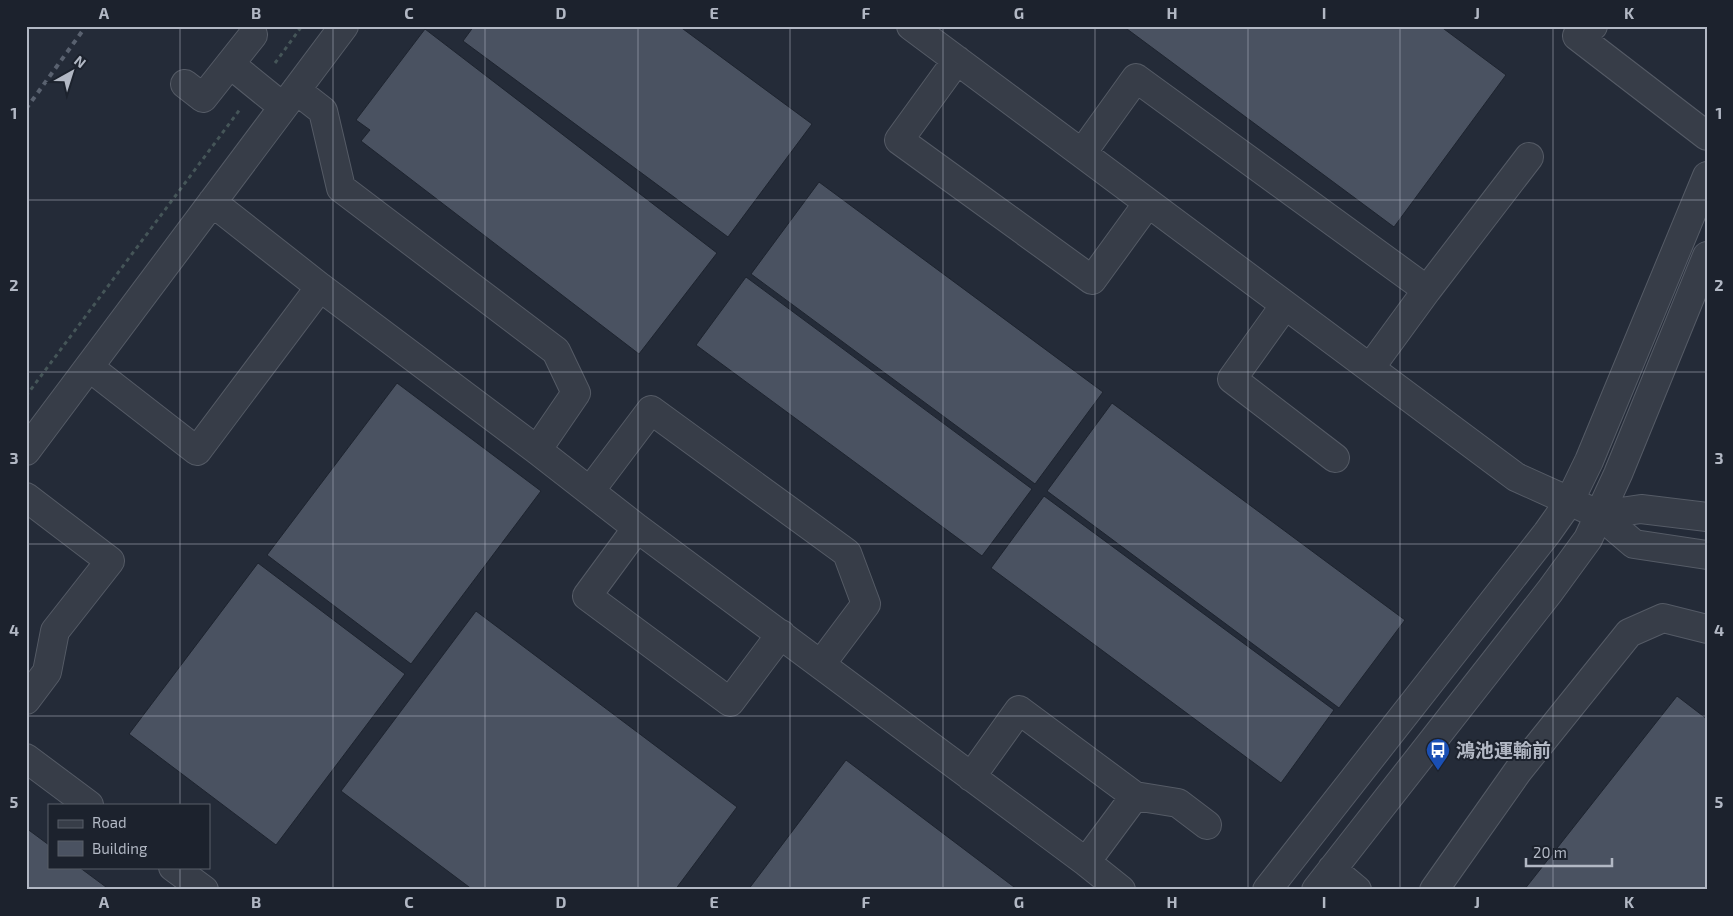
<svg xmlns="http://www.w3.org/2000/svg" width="1733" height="916" viewBox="0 0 1733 916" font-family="'Exo 2','Noto Sans JP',sans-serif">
<rect width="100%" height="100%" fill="#242b38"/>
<path fill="#4a5261" stroke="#1e242f" d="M474,26h205l133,98 -84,113 -265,-196z
M1123,26h317l66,49 -112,152z
M425,29l292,224 -78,101 -278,-213 9,-11 -14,-10z
M819,182l284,210 -68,92 -284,-210z
M746,277l286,212 -50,67 -286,-211z
M397,383l144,108 -130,173 -144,-109z
M1112,403l293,217 -66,88 -292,-217z
M1044,496l290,214 -53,73 -290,-215z
M258,563l147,111 -129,171 -147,-111z
M476,611l261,196 -62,83h-202l-132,-99z
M1677,696l30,23v171h-183z
M846,760l172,130h-270z
M26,828l23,17v22h30l31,23h-84z"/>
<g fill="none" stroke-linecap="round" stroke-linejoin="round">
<g stroke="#555b66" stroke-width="30">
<path id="minor" d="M911,26l605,451 84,38 34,29 73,11
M1593,26l-16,10 130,100
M957,60l-58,80 193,140 56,-77
M230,64l53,43
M185,84l18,14 50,-63
M296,90l27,21 18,77 215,163 20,42 -39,57
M1082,153l54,-75 291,212 -57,78
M212,202l108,85 217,163 100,78 449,334 35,28
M1427,290l102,-133
M1285,305l-53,74 103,79
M89,367l108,84 123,-164
M26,451l318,-425
M590,491l61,-81 196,143 19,51 -45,60
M26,497l84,64 -55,70 -8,41 -21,28
M1600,515l41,-6 66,8
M637,528l-50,68 143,106 51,-68
M26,758l63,47
M971,777l48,-67 116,86 43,7 29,22
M1086,862l49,-66
M173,867l31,23
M1332,869l25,21
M1267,890l280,-357 22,-31 20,-41 118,-285
M1316,890l234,-299 38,-52 30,-65 89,-218
M1434,890l84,-119 111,-138 34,-15 44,11"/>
</g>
<path stroke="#455558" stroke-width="3" stroke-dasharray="4 4" stroke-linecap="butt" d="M275,63l27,-37
M26,396l215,-288"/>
<use href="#minor" stroke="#373d48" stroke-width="28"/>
<path stroke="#59616f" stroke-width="4" stroke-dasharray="5 5" stroke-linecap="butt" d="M26,109l60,-83"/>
</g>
<path fill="none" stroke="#b2b8c4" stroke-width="1" stroke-opacity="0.55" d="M180,26v779M333,26v864M485,26v864M638,26v864M790,26v864M943,26v864M1095,26v864M1248,26v864M1400,26v864M1553,26v864M26,200h1681M26,372h1681M26,544h1681M26,716h1681M180,867v23"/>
<defs>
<g id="bus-pin" transform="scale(1.25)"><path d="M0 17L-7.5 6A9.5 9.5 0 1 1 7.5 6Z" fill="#1a4fb4" stroke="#1c222d"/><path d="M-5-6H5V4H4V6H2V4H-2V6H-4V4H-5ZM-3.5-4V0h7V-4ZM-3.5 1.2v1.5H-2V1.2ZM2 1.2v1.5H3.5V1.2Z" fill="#fff"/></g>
</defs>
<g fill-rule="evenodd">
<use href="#bus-pin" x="1438" y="750"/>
</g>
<g text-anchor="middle" stroke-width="4" stroke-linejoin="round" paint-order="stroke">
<g font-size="19" font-weight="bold" fill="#b2b8c4" stroke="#1c222d" text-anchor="start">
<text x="1456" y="757">鴻池運輸前</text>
</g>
</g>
<rect width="1733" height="916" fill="none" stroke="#1c222d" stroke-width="55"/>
<rect x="48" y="804" width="162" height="65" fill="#1c222d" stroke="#585e69"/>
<rect x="58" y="820" width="25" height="8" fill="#373d48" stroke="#585e69"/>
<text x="92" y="828" font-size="15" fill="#b2b8c4">Road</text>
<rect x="58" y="841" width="25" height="15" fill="#4a5261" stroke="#585e69"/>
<text x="92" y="854" font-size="15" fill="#b2b8c4">Building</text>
<g transform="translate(72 72) rotate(39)" stroke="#1c222d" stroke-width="4" paint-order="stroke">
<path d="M0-4L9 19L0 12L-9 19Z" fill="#b2b8c4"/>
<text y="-8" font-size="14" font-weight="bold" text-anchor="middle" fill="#b2b8c4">N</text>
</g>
<path d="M1526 858v8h86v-8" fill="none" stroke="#b2b8c4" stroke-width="2.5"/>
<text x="1533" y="858" font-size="15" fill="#b2b8c4" stroke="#1c222d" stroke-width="4" paint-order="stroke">20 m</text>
<rect x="28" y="28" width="1678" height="860" fill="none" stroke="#b2b8c4" stroke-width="2"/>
<g font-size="16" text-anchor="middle" font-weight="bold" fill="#b2b8c4">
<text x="104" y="19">A</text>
<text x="256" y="19">B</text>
<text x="409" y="19">C</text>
<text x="561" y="19">D</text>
<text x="714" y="19">E</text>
<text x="866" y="19">F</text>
<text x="1019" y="19">G</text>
<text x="1172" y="19">H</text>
<text x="1324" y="19">I</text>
<text x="1477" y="19">J</text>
<text x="1629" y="19">K</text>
<text x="14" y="119">1</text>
<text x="1719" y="119">1</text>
<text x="14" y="291">2</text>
<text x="1719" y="291">2</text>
<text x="14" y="464">3</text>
<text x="1719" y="464">3</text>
<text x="14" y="636">4</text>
<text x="1719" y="636">4</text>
<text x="14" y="808">5</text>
<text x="1719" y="808">5</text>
<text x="104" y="908">A</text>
<text x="256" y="908">B</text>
<text x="409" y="908">C</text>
<text x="561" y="908">D</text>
<text x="714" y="908">E</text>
<text x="866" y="908">F</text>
<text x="1019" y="908">G</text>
<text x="1172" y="908">H</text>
<text x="1324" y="908">I</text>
<text x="1477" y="908">J</text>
<text x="1629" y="908">K</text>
</g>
</svg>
